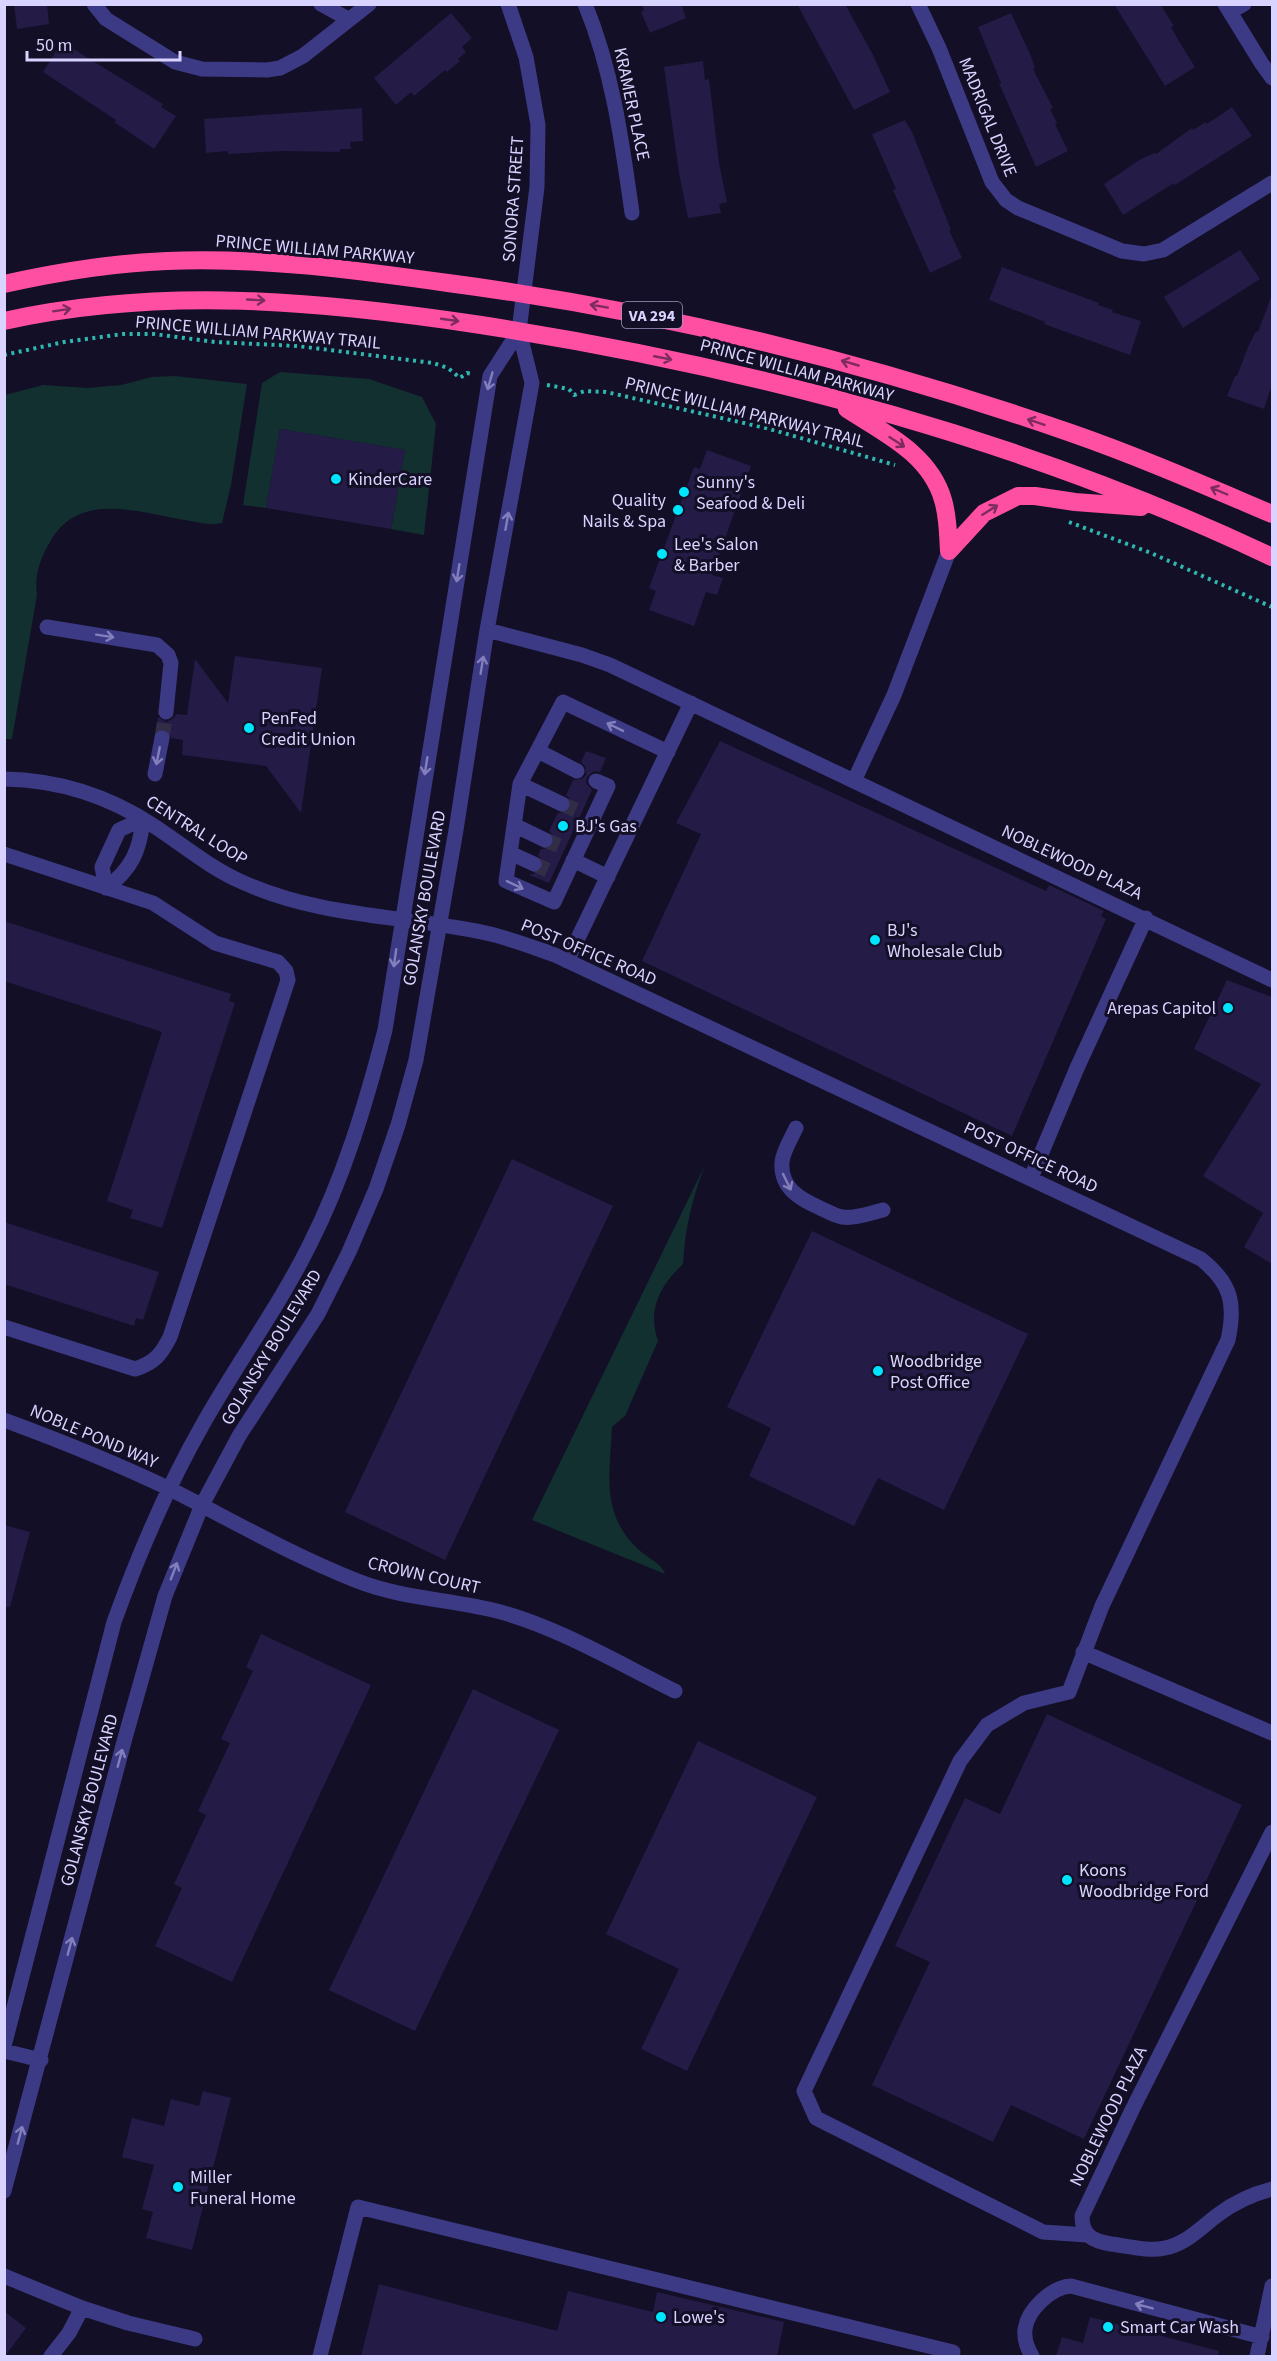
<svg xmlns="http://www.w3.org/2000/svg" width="1277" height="2361" viewBox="0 0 1277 2361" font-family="'Source Sans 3',sans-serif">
<rect width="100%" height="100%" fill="#130f26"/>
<path fill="#12302f" d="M280,372l89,7 53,18 14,27 -12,111 -33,-6 14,-79 -125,-21 -14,79 -23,-3 19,-122z
M175,376l72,8 -16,101 -9,38c-12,3 -25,-1 -37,-3 -46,-7 -106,-30 -135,22 -10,16 -16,35 -13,53l-25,144h-7v-344l38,-10 44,3 34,-3 31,-8z
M704,1167c-12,34 -19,60 -21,97 -23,22 -36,45 -25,77l-33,75 -13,11c-2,47 -12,87 27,123 9,9 22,12 26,24l-133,-54z"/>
<path fill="#241b47" d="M14,4h33l2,20 -32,5z
M642,4h39l5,14 -36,15 -9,-21 3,-2z
M797,4h48l28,51 17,37 -36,18z
M1114,4h46l14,22 -3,1 8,14 16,26 -30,19z
M451,13l21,25 -10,9 4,5 -8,7 2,2 -13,11 -2,-2 -31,26 -3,-4 -15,13 -22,-27z
M1011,13l19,41 5,14 -2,1 20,39 -3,1 7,14 -2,1 13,27 -32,16 -37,-84h2l-23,-56z
M62,42l101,62 -2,3 15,9 -22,33 -40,-27 2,-2 -73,-48z
M703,61l2,19 4,-1 10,84 8,39 -8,2 2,9 -33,5 -9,-45 -15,-106z
M1232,107l20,29 -77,49 -1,-2 -51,32 -19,-31 37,-25 14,-6 1,1 36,-26 1,2 13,-8 1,2z
M362,108l1,33 -13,1 1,7h-11v3l-57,-1 -55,3v-3l-22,2 -2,-34z
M905,120l7,12 33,83 6,15h-2l13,28 -32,15 -37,-83 3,-1 -24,-55z
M1240,250l20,29 -77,49 -19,-31z
M1002,267l97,36 -1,2 15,5 -1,2 29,9 -11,34 -86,-31 1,-2 -56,-22z
M1271,297l1,88 -8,24 -37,-13 8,-20h2l11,-29 8,-16 2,1z
M280,429l125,21 -14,79 -125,-21z
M707,450l44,16 -39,109 11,3 -6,17 -11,-3 -12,34 -45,-16 7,-19 -7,-3 45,-121 6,2z
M235,656l87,12 -21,145 -35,-47 -84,-11 1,-15 -12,-2 -2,-7 -5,-2 -8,1 2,-13 8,5 8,-4 2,-4 11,1 8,-56 33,44z
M720,741l326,150 3,-6 55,26 -3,5 5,3 -94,217 -370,-175 59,-127 -25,-11z
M586,751l20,7 -6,14 -6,-1 -7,6 -1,6 6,7 -43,93 -20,-8 10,-3 4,-3 1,-6 -6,-8 3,-6 9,-1 4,-4 -1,-9 -4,-4 9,-18 9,-1 4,-4 -1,-9 -4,-4 7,-15 9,-1 4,-4 -1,-9 -4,-4z
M4,921l227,73 -2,7 6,2 -73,225 -32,-10 3,-8 -26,-9 55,-169 -158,-51z
M1227,980l45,17v267l-28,-17 19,-34 -60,-37 58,-92 -67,-35z
M512,1159l101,47 -168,354 -100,-48z
M4,1222l155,50 -16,48 -7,-2 -2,8 -130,-42z
M812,1231l216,103 -84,176 -66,-32 -24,48 -105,-50 22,-48 -44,-21z
M4,1525l26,7 -20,75h-6z
M261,1634l110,51 -139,297 -77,-36 27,-58 -8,-4 32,-69 -8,-4 32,-68 -9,-4 32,-68 -7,-4z
M473,1689l86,41 -144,301 -86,-41z
M1047,1714l195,91 -158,334 -73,-34 -18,37 -121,-57 58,-123 -35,-16 70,-148 35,16z
M698,1741l119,56 -130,274 -46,-22 38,-80 -73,-35z
M203,2091l28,7 -39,152 -46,-12 7,-26 -11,-3 12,-44 -32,-8 10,-39 32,8 7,-27 28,7z
M379,2284l178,47 11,-40 85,21 4,-20 127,30 -7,34h-416z
M4,2311l22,17 -21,28h-1z
M1090,2317l129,34 -1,5h-162l6,-19 21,6z"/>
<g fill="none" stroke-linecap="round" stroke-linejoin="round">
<path stroke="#312d47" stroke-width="15" stroke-dasharray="15 8" stroke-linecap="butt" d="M162,738l4,-26
M562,804l20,9
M545,840l20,8
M534,864l20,9"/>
<path stroke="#2fb8b0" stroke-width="4" stroke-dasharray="3 4.5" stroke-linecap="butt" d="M4,355l60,-13 59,-8h31l61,8 83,4 135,17 15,5 12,10 7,-5 7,1
M547,385l22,4 5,6 11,-4 21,1 160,36 129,37
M1069,522l82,31 121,54"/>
<path stroke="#3d3a85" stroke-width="15" d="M94,4l12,15 69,43 27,7 65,1 13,-2 23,-12 66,-52
M321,4l27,15
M585,4c28,68 37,138 47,209
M918,4l21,44 53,134 14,18 12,8 104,43 22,3 19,-4 109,-67
M1225,4l37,60 10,14
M1230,12l14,-8
M47,627l110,18 11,10 3,8 -5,49
M487,630l95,25 28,10 662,315
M538,751l39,20
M155,774l7,-36
M4,779c54,1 105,17 150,47 29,19 56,42 88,56 80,36 160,33 244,51 23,5 46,14 69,22l646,304c30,24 35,44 27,81l-126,266 -33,86 -45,11 -37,22 -27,36 -156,330 12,27 227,114 44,3
M596,781l12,5 -54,116 -48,-21 14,-97 43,-82 105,50
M854,781l40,-86 55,-144
M520,784l42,20
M143,819c-3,31 -11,50 -37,69l-4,-21 17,-37z
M514,825l31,15
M510,853l24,11
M4,854l149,49 62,40 63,19 8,9 2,9 -118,357c-9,18 -16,26 -35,32l-131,-42
M573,860l35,17
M567,961l124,-258
M796,1128c-5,11 -13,23 -14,34 -2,26 18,37 38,46 7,3 15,8 22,9 13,2 28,-4 41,-7
M1031,1178l46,-110 69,-150
M4,1420c57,21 114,44 168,70 61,31 120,65 183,90 44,18 92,19 138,30 61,15 125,53 182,81
M1083,1652l189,81
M1272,1832l-139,276 -51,108c0,20 11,25 29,28 17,2 37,8 54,4 23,-5 36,-21 54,-34 16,-12 34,-20 53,-25
M4,2046l110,-424c25,-69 53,-135 89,-198 34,-61 76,-117 107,-180 34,-67 56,-141 75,-214l105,-654 29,-45
M4,2051l37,9
M4,2191l121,-453 40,-142 37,-91 37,-69 79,-122 31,-62 27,-63 22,-64 18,-65 40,-230 31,-200 45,-247 -13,-52 18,-144 1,-62 -12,-68 -18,-53
M4,2276l78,32 46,15 67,16
M51,2356l18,-23 13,-25
M320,2356l38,-149 595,145 -2,4
M1032,2356c-5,-8 -8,-18 -7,-27 3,-20 27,-42 46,-43l191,51
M1257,2356l15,-70"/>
<path stroke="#ff4fa3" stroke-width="18" d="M4,284c54,-12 108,-21 163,-23 94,-4 188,9 281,22 214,28 419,79 623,150 69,24 135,53 201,81
M4,321c159,-35 318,-20 477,4 270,42 544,115 791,232
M847,409c37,24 83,45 96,91 5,16 5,34 6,51
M949,551l35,-38 34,-17h17l40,6 66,5"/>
</g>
<defs><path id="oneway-shaft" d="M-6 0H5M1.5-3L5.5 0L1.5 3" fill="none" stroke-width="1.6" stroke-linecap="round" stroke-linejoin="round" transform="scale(1.5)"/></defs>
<g stroke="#7d2c5e">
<use href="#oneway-shaft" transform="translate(256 300) rotate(3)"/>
<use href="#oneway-shaft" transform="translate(599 306) rotate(-170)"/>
<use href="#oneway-shaft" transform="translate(62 310) rotate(-9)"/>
<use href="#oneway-shaft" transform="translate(450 320) rotate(8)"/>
<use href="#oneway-shaft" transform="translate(663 358) rotate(11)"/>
<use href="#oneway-shaft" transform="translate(850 363) rotate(-164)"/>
<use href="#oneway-shaft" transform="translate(1036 422) rotate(-162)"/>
<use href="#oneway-shaft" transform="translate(897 442) rotate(33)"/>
<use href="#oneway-shaft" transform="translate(1219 491) rotate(-157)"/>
<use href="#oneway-shaft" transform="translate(990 510) rotate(-32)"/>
</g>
<g stroke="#837fbc">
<use href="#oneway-shaft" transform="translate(490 381) rotate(106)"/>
<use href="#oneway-shaft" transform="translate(507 521) rotate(-80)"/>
<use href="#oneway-shaft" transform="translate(458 573) rotate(99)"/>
<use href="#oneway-shaft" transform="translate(105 636) rotate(9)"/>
<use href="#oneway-shaft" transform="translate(482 665) rotate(-81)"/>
<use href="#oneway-shaft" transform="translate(615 727) rotate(-154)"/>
<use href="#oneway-shaft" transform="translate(158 756) rotate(101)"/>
<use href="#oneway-shaft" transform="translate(426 766) rotate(99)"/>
<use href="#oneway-shaft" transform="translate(515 885) rotate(26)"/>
<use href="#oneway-shaft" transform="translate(395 958) rotate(98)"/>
<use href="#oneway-shaft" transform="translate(787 1182) rotate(64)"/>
<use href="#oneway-shaft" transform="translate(174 1571) rotate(-69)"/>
<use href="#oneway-shaft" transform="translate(120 1758) rotate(-75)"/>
<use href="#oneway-shaft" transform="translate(70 1946) rotate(-75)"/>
<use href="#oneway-shaft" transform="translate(20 2135) rotate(-75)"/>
<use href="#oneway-shaft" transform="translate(1144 2306) rotate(-165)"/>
</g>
<g fill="#00e5ff" stroke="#130f26" stroke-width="2">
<circle cx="336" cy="479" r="6"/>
<circle cx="684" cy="492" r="6"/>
<circle cx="678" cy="510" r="6"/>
<circle cx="662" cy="554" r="6"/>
<circle cx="249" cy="728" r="6"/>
<circle cx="563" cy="826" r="6"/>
<circle cx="875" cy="940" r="6"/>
<circle cx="1228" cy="1008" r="6"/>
<circle cx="878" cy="1371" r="6"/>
<circle cx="1067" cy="1880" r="6"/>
<circle cx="178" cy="2187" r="6"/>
<circle cx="661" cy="2317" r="6"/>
<circle cx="1108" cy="2327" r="6"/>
</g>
<g text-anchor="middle" stroke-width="6" stroke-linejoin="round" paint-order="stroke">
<rect fill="#130f26" stroke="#9e99be" stroke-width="1.5" x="622" y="302" width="60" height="26" rx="4.5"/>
<g font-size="16" font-weight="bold" fill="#d9d4ff">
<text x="652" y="321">VA 294</text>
</g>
<g font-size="18" fill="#d9d4ff" stroke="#130f26">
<text transform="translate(632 104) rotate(78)" y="6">KRAMER PLACE</text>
<text transform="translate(988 117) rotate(68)" y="6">MADRIGAL DRIVE</text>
<text transform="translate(513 199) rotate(-86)" y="6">SONORA STREET</text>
<text transform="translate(315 249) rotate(5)" y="6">PRINCE WILLIAM PARKWAY</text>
<text transform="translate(258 332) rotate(5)" y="6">PRINCE WILLIAM PARKWAY TRAIL</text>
<text transform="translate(797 370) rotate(15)" y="6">PRINCE WILLIAM PARKWAY</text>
<text transform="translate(745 412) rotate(14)" y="6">PRINCE WILLIAM PARKWAY TRAIL</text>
<text transform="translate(197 830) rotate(32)" y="6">CENTRAL LOOP</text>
<text transform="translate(1072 862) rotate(25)" y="6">NOBLEWOOD PLAZA</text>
<text transform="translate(424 898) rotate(-80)" y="6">GOLANSKY BOULEVARD</text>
<text transform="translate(589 952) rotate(23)" y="6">POST OFFICE ROAD</text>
<text transform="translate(1031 1157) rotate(25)" y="6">POST OFFICE ROAD</text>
<text transform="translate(271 1347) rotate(-59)" y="6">GOLANSKY BOULEVARD</text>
<text transform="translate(94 1436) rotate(23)" y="6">NOBLE POND WAY</text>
<text transform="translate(424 1575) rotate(13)" y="6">CROWN COURT</text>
<text transform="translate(89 1800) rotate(-75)" y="6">GOLANSKY BOULEVARD</text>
<text transform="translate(1108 2116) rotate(-64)" y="6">NOBLEWOOD PLAZA</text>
</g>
<g font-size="18" fill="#d9d4ff" stroke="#130f26" text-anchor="start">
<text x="348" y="485">KinderCare</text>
<text x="696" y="488">Sunny's<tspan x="696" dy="21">Seafood &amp; Deli</tspan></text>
<text x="666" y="506" text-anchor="end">Quality<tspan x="666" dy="21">Nails &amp; Spa</tspan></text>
<text x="674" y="550">Lee's Salon<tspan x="674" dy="21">&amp; Barber</tspan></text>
<text x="261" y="724">PenFed<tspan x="261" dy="21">Credit Union</tspan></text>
<text x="575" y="832">BJ's Gas</text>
<text x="887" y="936">BJ's<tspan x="887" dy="21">Wholesale Club</tspan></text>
<text x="1216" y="1014" text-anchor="end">Arepas Capitol</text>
<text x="890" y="1367">Woodbridge<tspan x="890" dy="21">Post Office</tspan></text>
<text x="1079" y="1876">Koons<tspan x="1079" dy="21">Woodbridge Ford</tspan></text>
<text x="190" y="2183">Miller<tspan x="190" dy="21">Funeral Home</tspan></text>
<text x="673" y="2323">Lowe's</text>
<text x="1120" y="2333">Smart Car Wash</text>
</g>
</g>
<rect width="1277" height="2361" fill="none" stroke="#d9d4ff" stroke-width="12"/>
<path d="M27 51v9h153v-9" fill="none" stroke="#d9d4ff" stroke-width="3"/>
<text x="36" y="51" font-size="18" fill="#d9d4ff" stroke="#130f26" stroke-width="4.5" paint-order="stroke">50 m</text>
</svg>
